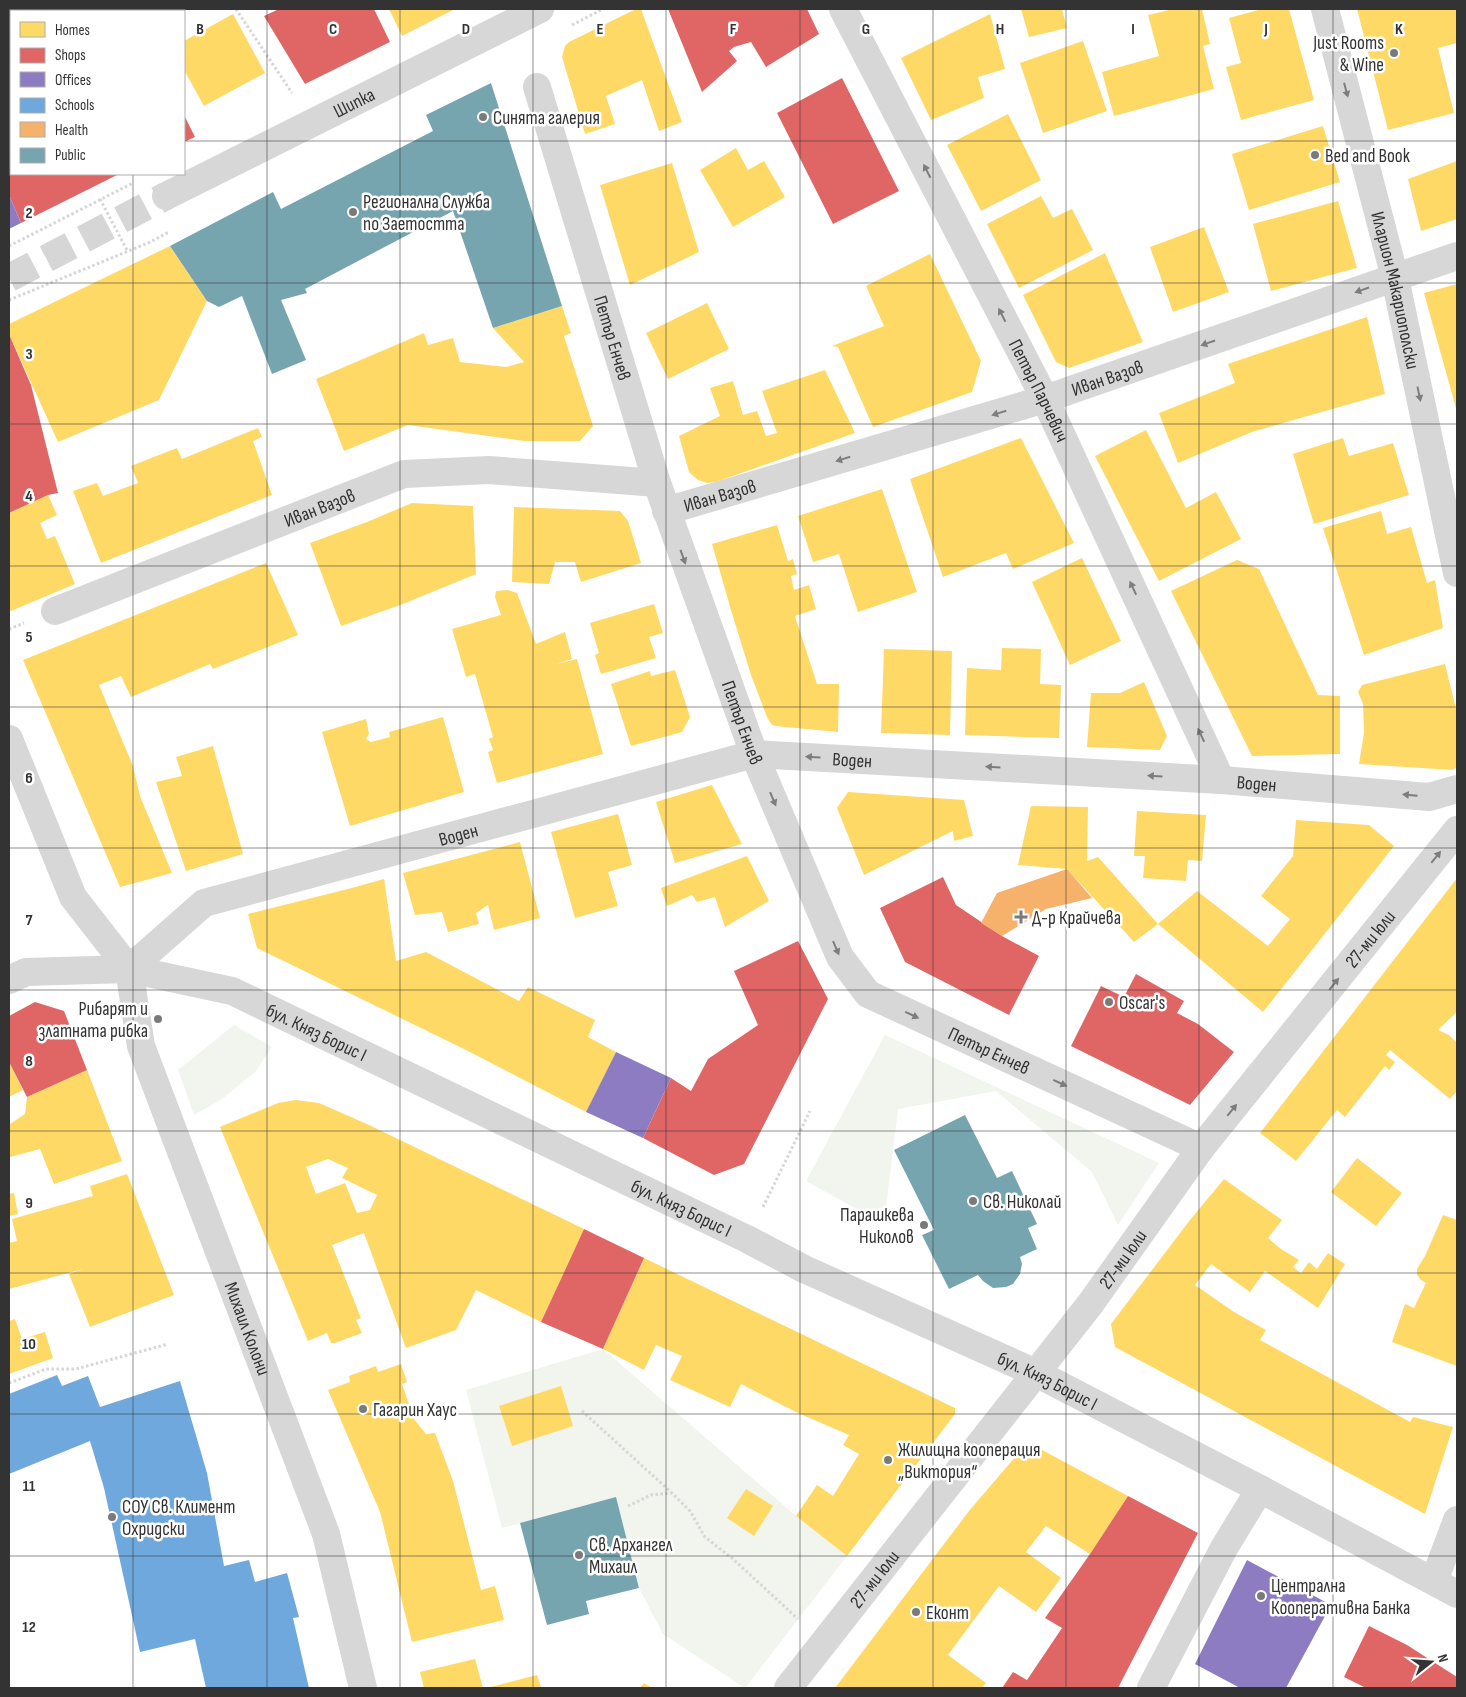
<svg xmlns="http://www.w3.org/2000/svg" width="1466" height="1697" viewBox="0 0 1466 1697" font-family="'Sofia Sans Condensed',sans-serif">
<rect width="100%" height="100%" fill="#fff"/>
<path fill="#f1f5ed" d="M234,1025l38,22 -17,25 -33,27 -28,16 -16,-45z
M885,1035l274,128 -41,62 -26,-53 -96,-81 -98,18 -14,115 -78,-43z
M603,1349l193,167 51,40 -102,132 -82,-54 -24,-46 -23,-90 -114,30 -36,-138z"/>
<path fill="#ffd966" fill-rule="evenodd" d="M389,9h66l-53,27z
M636,9h5l41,113 -23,9 -17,-51 -36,16 9,28 -30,10 -23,-77 3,-11 4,-4z
M1021,9h41l5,19 -38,9z
M1173,9h29l8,35 -7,2 11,43 -100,27 -12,-44 57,-16 -11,-41z
M1262,9h27l25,91 -73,20 -15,-53 15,-4 -12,-45z
M1357,9h100v34l-19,5 16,65 -66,17z
M233,14l32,59 -61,33 -20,-36v-29z
M990,14l15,55 -27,8 6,21 -53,22 -30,-62z
M1083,41l24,70 -64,22 -23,-70z
M1008,114l33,66 -60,31 -34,-66z
M1323,126l17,56 -91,28 -17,-56z
M736,148l12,22 16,-9 21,36 -52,30 -33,-57z
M1457,161v58l-36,12 -13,-52z
M672,163l27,89 -69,33 -30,-100z
M1041,196l12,22 19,-9 21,41 -74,38 -32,-64z
M1338,201l19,67 -86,23 -18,-67z
M1204,227l25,65 -56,20 -23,-65z
M170,246l37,55 -48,99 -101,42 -49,-108v-10z
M1105,253l38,89 -74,26 -13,-6 -33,-67z
M930,254l51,107 -9,31 -99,35 -35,-80 -6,-1 52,-20 -18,-40z
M1457,284v128l-33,-119z
M707,303l22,46 -61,30 -22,-46z
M562,306l9,27 -7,3 29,90 -13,15h-56l-116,-16 -64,26 -28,-72 108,-46 4,12 25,-7 7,24 46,5 18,-5 -31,-34z
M1367,317l18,77 -133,38 -74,31 -19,-50 76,-30 -7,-19z
M825,370l30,63 -139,49 -9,1 -9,-3 -9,-8 -10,-36 41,-20 -10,-28 23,-7 10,34 14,-4 9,25 11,-3 -15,-42z
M258,428l4,9 -9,4 19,54 -171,68 -28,-72 24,-8 6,13 35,-13 -7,-17 46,-18 5,11z
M1146,430l40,78 30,-16 25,47 -82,42 -64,-125z
M1021,438l53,105 -61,26 -7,-16 -63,24 -33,-98z
M1343,438l6,18 44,-13 16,52 -95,29 -21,-70z
M882,489l35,103 -59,20 -19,-58 -26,8 -15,-46z
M48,495l9,20 -17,8 7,16 8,-3 20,48 -64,27 -2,-1v-97z
M412,503l61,3 3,68 -73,30 -62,22 -31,-83 57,-21z
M514,507l106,4 8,10 13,42 -60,19 -6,-20h-20l-6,22 -37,-2z
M1381,511l6,23 24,-7 16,56 8,-3 8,48 -79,27 -41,-127z
M777,525l11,36 5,-2 4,15 -6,2 3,14 15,-5 7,24 -21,7 22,68h22l-1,48 -63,-6 -4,-2 -4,-7 -16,-42 -20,-65 -19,-66z
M1082,558l39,83 -51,24 -38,-83z
M1237,560l22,9 59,126 22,1v58l-88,2 -81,-165z
M266,563l32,72 -85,34 -3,-5 -79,33 -10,-21 -22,9 34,81 7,30 32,77 -52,14 -97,-227z
M508,590l9,3 19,51 29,-12 7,27 -16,5 21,-5 26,95 -106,29 -9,-31 5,-2 -4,-11 4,-2 -18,-63 -9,3 -14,-48 49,-14 -6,-18 1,-6z
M654,604l9,29 -14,4 7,21 -55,16 -6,-19 4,-2 -9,-30z
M1002,648l39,1 -1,35 21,1 -2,53 -94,-3 2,-67 34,2z
M884,649l68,2 -2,84 -69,-2z
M1445,664l12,49v54l-5,3 -93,-6 5,-31 -1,-29 -5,-12 4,-7z
M675,670l15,47 -8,15 -51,14 -20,-62 39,-13 1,5z
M1144,682l23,54 -7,14 -73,-3 4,-54h29z
M443,717l21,75 -114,34 -28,-94 44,-13 3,15 -3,5 5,3 19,-5 -1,-5z
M213,746l30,108 -57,17 -30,-89 26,-6 -6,-19z
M712,785l30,59 -67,19 -19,-61z
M848,792l116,8 9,36 -19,5 -1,-10 -89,44 -27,-67z
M1031,806l57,1 -1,54 11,-4 60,67 -24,18 -67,-73 -49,-4z
M1137,811l69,4 -4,46 -14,-1 -2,21 -43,-3 2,-22h-11z
M618,814l14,51 -24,7 10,34 -43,12 -24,-86z
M1296,820l73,5 25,21 -131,166 -105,-88 39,-33 71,55 22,-27 -29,-23 32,-40z
M520,842l20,76 -46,12 -6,-25 -12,8 3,11 -31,8 -6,-20 -27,3 -12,-42z
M747,856l22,45 -44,26 -10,-30 -18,5 -5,-7 -25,11 -6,-18z
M1457,878v134l-19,18 11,5 8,8v48l-7,8 -60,-49 -4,5 9,7 -6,8 -4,-4 -40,51 -8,-7 -41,51 -36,-28z
M384,879l12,82 30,-9 93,49 9,-14 67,33 -7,17 28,15 -30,60 -122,-63 -207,-101 -9,-34 104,-26z
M9,1062l14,28 -14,7z
M87,1070l35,91 -68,23 -14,-35 -30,8v-33l15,-10 2,-17z
M296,1100l23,3 50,22 215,104 -43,93 -65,-32 -20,40 -50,18 -42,-115 -32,12 29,73 -5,2 6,13 -27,10h-4l-4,-10 -19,8 -88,-214 58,-24zM328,1159l20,9 -6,10 35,17 -7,15 -13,3 -12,-30 -29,11 -10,-27z
M1357,1158l45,35 -26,33 -45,-34z
M127,1174l47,121 -84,32 -21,-53 14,-5 -74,20v-46l8,-2 -5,-22 81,-23 -3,-10z
M1224,1179l58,41 -14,18 13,11 18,11 -6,7 8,6 8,-11 8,7 11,-16 17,11 -27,44 -53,-37 -15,21 -39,-28 -16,21 39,27 32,18 -6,10 150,82 3,-5 40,10 -28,87 -310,-167 -4,-23 79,-104z
M14,1193l4,21 -9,2v-22z
M1443,1215l14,5v146l-65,-24 13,-38 9,4 12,-25 -5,-3 -4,-5v-6l8,-13z
M644,1258l311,150v6l-108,142 -51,-40 21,-31 16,11 26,-42 -16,-9 6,-10 -51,-22 -57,-29 -11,23 -60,-27 12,-24 -26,-11 -12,25 -41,-21z
M15,1319l7,20 23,-7 8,26 -44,16v-53z
M401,1364l6,18 -5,2 12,35 12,15 9,-1 18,48 28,109 14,-4 9,34 -92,22 -32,-130 -52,-122 22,-8 -1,-6 27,-10 2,6z
M561,1386l12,40 -61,20 -13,-40z
M1042,1450l86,46 -38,58 -44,-28 -20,26 35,26 -25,34 -37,-26 -51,69 38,28 -4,5h-147l134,-177 47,-55 14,-5z
M746,1489l27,17 -19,30 -27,-18z
M475,1659l8,29h-59l-4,-16z
M537,1675l4,13h-54z
M644,1683l8,5h-12z"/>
<path fill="#e06666" d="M9,9h43l-2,2h-39v49l-2,3z
M279,9h95l16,33 -85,42 -41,-68z
M668,9h139l12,25 -53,33 -15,-25 -17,5 -5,4 8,10 -35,31z
M842,78l57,113 -66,33 -56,-111z
M184,115l11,22 -11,5z
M11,153v21h108l-98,49 -12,-28v-41z
M9,334l22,51 27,108 -10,2 -39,18z
M943,877l13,28 46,31 37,20 -30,59 -104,-53 -25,-54z
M798,941l30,58 -84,165 -30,11 -71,-37 28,-60 20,13 17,-32 50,-34 -24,-54z
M1136,974l48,27 -7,12 21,11 36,28 -44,53 -119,-59 30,-60 23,11z
M35,1002l29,9 23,59 -60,27 -18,-35v-46z
M584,1229l60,29 -41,91 -62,-27z
M1128,1496l70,37 -80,155h-116l11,-16 14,8 35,-52 -17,-10 45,-64z
M1369,1626l38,19 50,32v11h-91l-22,-11z"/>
<path fill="#8e7cc3" d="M9,195l12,28 -12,6z
M616,1052l55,26 -28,60 -57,-26z
M1247,1560l84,45 -45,83h-46l-45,-24z"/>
<path fill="#6fa8dc" d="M57,1375l5,11 26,-10 12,31 80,-26 27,92 17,93 25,-6 6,22 32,-9 12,44 -6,1 16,70h-103l-11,-49 -55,13 -36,-164 -14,-47 -81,33v-80z"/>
<path fill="#f6b26b" d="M1067,869l25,29 -46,11 -44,27 -21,-13 16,-30z"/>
<path fill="#76a5af" d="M491,83l71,223 -69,22 -40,-117 -148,78 2,4 -26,7 25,60 -34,14 -30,-78 -23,11 -12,-6 -37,-55 103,-54 8,17 152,-78 -7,-16z
M965,1115l32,63 15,-7 25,53 -9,4 9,21 -17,8 2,7 -2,10 -7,10 -7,3 -13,1 -10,-7 -5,-6 -29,14 -27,-54 12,-5 -40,-80z
M616,1497l23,91 -53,13 3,13 -42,11 -27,-102z"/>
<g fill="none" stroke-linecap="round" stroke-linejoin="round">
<path stroke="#d6d6d6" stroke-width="28" stroke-dasharray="28 14" stroke-linecap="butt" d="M9,278l157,-82"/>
<path stroke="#d6d6d6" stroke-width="3" stroke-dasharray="2.5 2.5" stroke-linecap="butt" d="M236,9l56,84
M572,25l31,-16
M100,199l28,53
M9,246l124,-63
M9,300l139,-57 21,-11
M9,629l15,-6
M763,1207l47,-96
M9,1383l37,-14h30l92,-25
M582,1411l90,82
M628,1506l23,-11 21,-2 18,18 15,26 28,22 65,60"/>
<g stroke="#d7d7d7" stroke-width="28">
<path id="s1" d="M843,9l202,390 176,381"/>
<path id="s2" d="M1325,9l70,269 62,295"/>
<path id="s3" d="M537,87l120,396 97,271 86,203 28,37 333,154"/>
<path id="s4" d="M166,196l374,-187"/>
<path id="s5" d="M666,511l379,-112 412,-143"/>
<path id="s6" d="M55,611l349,-137 85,-4 168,13"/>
<path id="s7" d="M9,739l64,158 56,72 103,22 515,248 57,30 232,104 224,116 197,105"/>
<path id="s8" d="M129,969l12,77 185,488 37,154"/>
<path id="s9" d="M9,980l17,-8 103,-3 75,-66 550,-149 467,26 208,17 28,-8"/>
<path d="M1434,1581l23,-61"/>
<path id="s10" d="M788,1688l303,-385 110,-155 256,-318"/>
<path d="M1151,1688l73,-140 36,-59"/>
</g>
</g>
<defs><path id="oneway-solid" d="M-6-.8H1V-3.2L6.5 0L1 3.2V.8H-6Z" transform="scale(1.25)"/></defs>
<g fill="#7d7d7d">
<use href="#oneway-solid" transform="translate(1346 90) rotate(75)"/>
<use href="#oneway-solid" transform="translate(927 171) rotate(-117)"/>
<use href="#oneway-solid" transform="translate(1362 290) rotate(161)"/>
<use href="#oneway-solid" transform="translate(1002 315) rotate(-117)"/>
<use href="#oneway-solid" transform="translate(1208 343) rotate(161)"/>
<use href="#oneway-solid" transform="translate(1419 394) rotate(78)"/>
<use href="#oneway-solid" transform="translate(999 413) rotate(163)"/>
<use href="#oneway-solid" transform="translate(843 459) rotate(163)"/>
<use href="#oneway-solid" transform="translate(683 557) rotate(70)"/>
<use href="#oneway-solid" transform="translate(1133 588) rotate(-115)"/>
<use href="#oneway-solid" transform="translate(1201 735) rotate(-115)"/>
<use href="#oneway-solid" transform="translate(813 757) rotate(-177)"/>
<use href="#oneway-solid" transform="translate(993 767) rotate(-177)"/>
<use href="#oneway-solid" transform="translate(1155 776) rotate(-177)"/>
<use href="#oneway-solid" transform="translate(1410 795) rotate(-175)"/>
<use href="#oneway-solid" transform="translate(773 799) rotate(67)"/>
<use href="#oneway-solid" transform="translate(1436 857) rotate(-51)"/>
<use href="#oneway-solid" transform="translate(836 948) rotate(67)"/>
<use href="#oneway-solid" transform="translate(1334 984) rotate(-51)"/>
<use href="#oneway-solid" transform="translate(912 1015) rotate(25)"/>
<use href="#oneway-solid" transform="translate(1060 1083) rotate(25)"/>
<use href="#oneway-solid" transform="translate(1232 1110) rotate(-51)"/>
</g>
<path fill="none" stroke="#333" stroke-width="1" stroke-opacity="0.55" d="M133,9v2M267,9v1679M400,9v1679M533,9v1679M666,9v1679M800,9v1679M933,9v1679M1066,9v1679M1199,9v1679M1333,9v1679M9,141h2M184,141h1273M133,174v1514M9,283h1448M9,424h1448M9,566h1448M9,707h1448M9,848h1448M9,990h1448M9,1131h1448M9,1273h1448M9,1414h1448M9,1556h1448"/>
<g fill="#7a7a7a" stroke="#fff" stroke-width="2">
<circle cx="1394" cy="53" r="5"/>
<circle cx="483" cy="117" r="5"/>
<circle cx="1315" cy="155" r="5"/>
<circle cx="353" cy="212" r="5"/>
<path d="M1018.5 909.5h5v5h5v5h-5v5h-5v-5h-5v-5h5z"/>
<circle cx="1109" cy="1002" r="5"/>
<circle cx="158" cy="1019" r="5"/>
<circle cx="973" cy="1201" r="5"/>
<circle cx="924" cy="1225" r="5"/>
<circle cx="363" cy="1409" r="5"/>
<circle cx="888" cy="1460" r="5"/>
<circle cx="112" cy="1517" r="5"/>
<circle cx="579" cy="1555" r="5"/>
<circle cx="1261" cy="1596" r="5"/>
<circle cx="916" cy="1612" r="5"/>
</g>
<g text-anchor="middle" stroke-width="5" stroke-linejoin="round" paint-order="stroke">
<g font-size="19" fill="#333" stroke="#fff" text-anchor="start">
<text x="1384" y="49" text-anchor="end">Just Rooms<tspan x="1384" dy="22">&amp; Wine</tspan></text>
<text x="493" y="124">Синята галерия</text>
<text x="1325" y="162">Bed and Book</text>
<text x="363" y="208">Pегионална Cлужба<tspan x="363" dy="22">по Заетостта</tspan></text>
<text x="1032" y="924">Д-р Крайчева</text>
<text x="1119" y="1009">Oscar's</text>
<text x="148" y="1015" text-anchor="end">Рибарят и<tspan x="148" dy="22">златната рибка</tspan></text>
<text x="983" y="1208">Св. Николай</text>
<text x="914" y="1221" text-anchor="end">Парашкева<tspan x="914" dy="22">Николов</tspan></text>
<text x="373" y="1416">Гагарин Хаус</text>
<text x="898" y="1456">Жилищна кооперация<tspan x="898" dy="22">„Виктория“</tspan></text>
<text x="122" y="1513">CОУ Св. Климент<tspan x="122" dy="22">Охридски</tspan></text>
<text x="589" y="1551">Св. Архангел<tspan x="589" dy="22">Михаил</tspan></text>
<text x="1271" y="1592">Централна<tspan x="1271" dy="22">Кооперативна Банка</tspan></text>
<text x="926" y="1619">Еконт</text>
</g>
<g font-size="19" fill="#333" stroke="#fff">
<text dy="7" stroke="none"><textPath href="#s4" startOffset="210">Шипка</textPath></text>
<text dy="7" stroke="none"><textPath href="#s2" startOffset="290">Иларион Макариополски</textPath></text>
<text dy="7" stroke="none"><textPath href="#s3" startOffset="262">Петър Енчев</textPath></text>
<text dy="7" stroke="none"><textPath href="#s5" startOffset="461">Иван Вазов</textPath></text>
<text dy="7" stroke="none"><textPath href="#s1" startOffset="429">Петър Парчевич</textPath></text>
<text dy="7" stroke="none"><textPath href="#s5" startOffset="56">Иван Вазов</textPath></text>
<text dy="7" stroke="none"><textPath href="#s6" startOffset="284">Иван Вазов</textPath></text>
<text dy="7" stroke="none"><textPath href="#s3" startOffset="668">Петър Енчев</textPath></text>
<text dy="7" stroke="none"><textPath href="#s9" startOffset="890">Воден</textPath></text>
<text dy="7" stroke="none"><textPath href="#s9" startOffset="1295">Воден</textPath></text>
<text dy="7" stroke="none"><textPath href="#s9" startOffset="485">Воден</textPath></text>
<text dy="7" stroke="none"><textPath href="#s10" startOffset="949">27-ми юли</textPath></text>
<text dy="7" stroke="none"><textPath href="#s7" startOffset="461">бул. Княз Борис I</textPath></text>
<text dy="7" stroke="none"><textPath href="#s3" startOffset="1102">Петър Енчев</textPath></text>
<text dy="7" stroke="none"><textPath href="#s7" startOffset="866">бул. Княз Борис I</textPath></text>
<text dy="7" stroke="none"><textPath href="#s10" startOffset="544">27-ми юли</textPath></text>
<text dy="7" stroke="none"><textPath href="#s8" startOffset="380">Михаил Колони</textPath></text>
<text dy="7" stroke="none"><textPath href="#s7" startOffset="1271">бул. Княз Борис I</textPath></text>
<text dy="7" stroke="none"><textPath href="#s10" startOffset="139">27-ми юли</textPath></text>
</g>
</g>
<g font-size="16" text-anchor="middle" font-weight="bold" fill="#333" stroke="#fff" stroke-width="5" stroke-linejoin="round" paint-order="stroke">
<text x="200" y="34">B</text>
<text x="333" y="34">C</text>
<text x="466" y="34">D</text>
<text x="600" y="34">E</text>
<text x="733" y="34">F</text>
<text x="866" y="34">G</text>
<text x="1000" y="34">H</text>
<text x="1133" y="34">I</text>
<text x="1266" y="34">J</text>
<text x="1399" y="34">K</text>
<text x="29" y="218">2</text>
<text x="29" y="359">3</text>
<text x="29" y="501">4</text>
<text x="29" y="642">5</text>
<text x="29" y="783">6</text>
<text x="29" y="925">7</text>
<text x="29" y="1066">8</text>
<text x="29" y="1208">9</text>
<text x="29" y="1349">10</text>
<text x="29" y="1491">11</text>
<text x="29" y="1632">12</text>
</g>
<rect width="1466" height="1697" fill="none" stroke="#333333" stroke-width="20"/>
<rect x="10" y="10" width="175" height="165" fill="#ffffff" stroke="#adadad"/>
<rect x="20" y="22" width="25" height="15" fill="#ffd966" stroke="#adadad"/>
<text x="55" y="35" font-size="15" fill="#333333">Homes</text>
<rect x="20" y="48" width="25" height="15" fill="#e06666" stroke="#adadad"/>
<text x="55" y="60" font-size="15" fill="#333333">Shops</text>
<rect x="20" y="72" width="25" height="15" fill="#8e7cc3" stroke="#adadad"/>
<text x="55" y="85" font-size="15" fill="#333333">Offices</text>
<rect x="20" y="98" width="25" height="15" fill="#6fa8dc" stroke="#adadad"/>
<text x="55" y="110" font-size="15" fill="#333333">Schools</text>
<rect x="20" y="122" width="25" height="15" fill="#f6b26b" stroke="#adadad"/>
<text x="55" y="135" font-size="15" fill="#333333">Health</text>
<rect x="20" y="148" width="25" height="15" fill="#76a5af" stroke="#adadad"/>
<text x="55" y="160" font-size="15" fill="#333333">Public</text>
<g transform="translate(1431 1662) rotate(73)" stroke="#ffffff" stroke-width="4" paint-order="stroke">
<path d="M0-4L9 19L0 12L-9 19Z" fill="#333333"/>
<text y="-8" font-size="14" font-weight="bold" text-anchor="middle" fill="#333333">N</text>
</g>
</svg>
